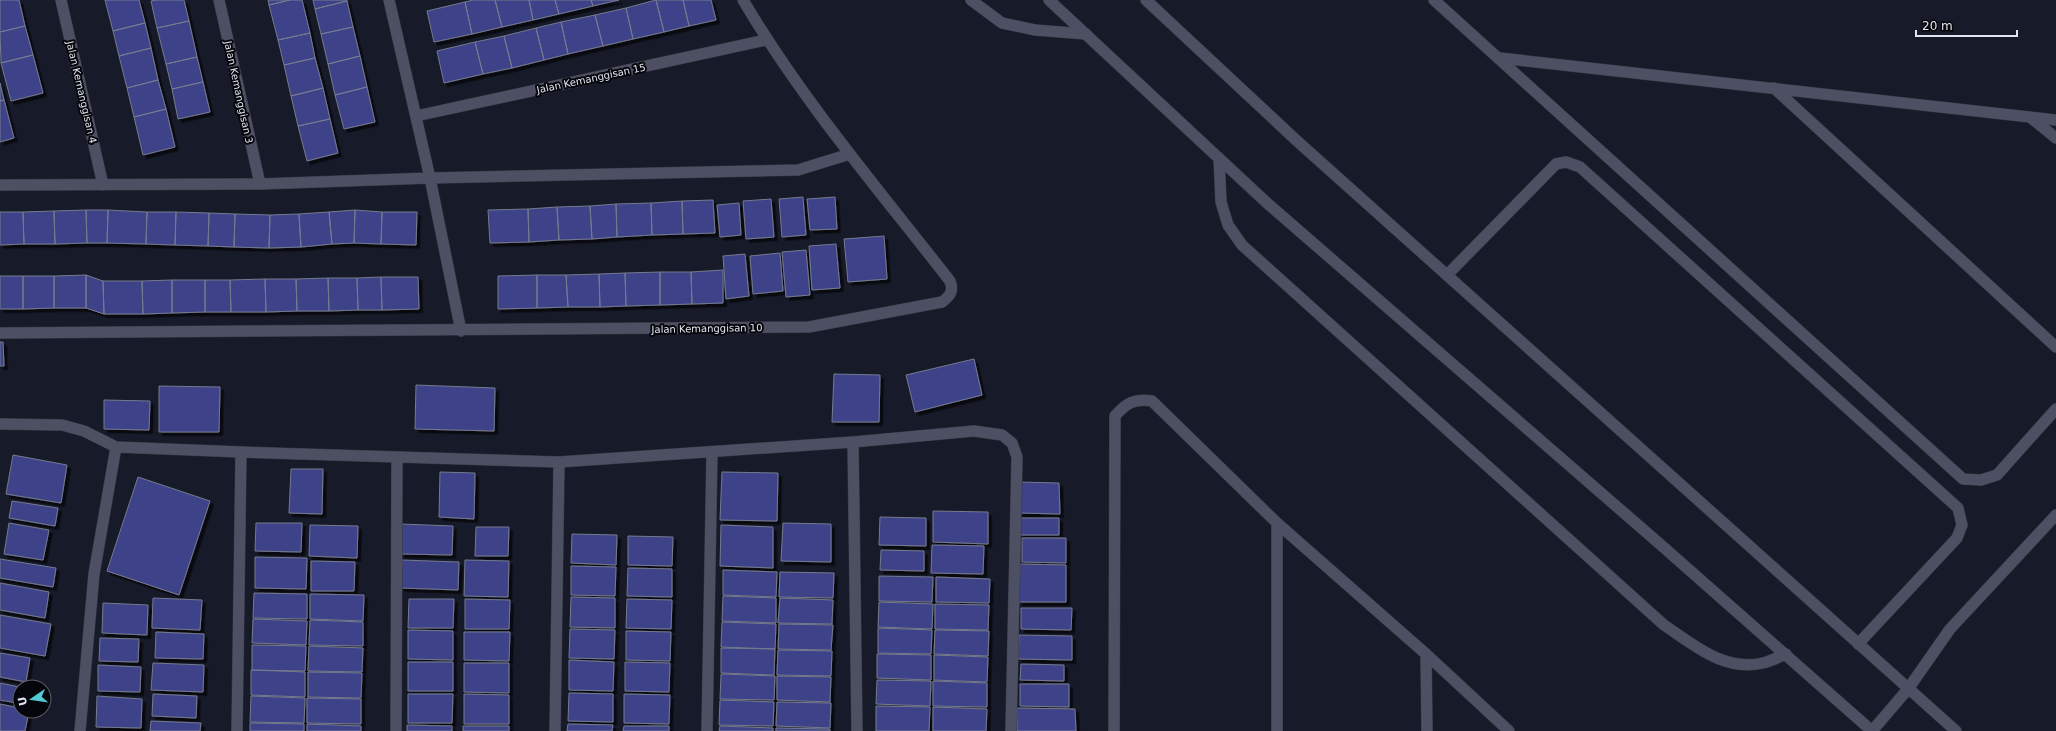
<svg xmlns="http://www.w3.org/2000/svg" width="2056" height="731" viewBox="0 0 2056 731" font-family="'DejaVu Sans',sans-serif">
<defs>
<filter id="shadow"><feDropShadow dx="3.5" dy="3.5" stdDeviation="0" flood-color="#0009"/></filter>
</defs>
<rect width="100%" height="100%" fill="#171a29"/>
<path fill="#3c4389" stroke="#767a8e" filter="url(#shadow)" d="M0,0h19l6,26 -25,6z
M105,0h34l6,23 -32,8z
M156,0h28l5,21 -32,7 -6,-27z
M268,0h22l-21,5z
M290,0h12l8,33 -32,7 -9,-35z
M313,0h34v1l-32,8z
M473,0h22l7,27 -30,7 -7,-32z
M495,0h34l4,20 -31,7z
M529,0h26l4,14 -26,6z
M555,0h36l2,6 -34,8z
M591,0h28l-26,6z
M656,0h27l6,26 -25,6z
M656,0l8,32 -31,7 -7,-31z
M683,0h28l5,20 -27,6z
M347,1l6,26 -32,7 -6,-25z
M465,2l7,32 -38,8 -7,-31z
M626,8l7,31 -30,7 -8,-31z
M595,15l8,31 -35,8 -7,-32z
M189,21l8,36 -31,7 -9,-36z
M561,22l7,32 -24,6 -8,-32z
M145,23l6,25 -32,8 -6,-25z
M25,26l8,29 -32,8 -1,-31z
M353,27l7,29 -32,8 -7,-30z
M536,28l8,32 -32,8 -8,-32z
M310,33l5,25 -31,7 -6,-25z
M504,36l8,32 -29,6 -8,-32z
M475,42l8,32 -39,9 -7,-32z
M151,48l7,32 -31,8 -8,-32z
M33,55l10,38 -32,8 -10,-38z
M360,56l7,31 -32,8 -7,-31z
M197,57l6,25 -31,7 -6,-25z
M315,58l8,30 -32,8 -7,-31z
M158,80l8,29 -32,8 -7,-29z
M203,82l7,30 -32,7 -6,-30z
M0,83l4,17 -4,1z
M367,87l8,35 -31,7 -9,-34z
M323,88l7,31 -32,7 -7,-30z
M4,100l10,38 -14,4v-41z
M166,109l9,38 -32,8 -9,-38z
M330,119l8,34 -31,8 -9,-35z
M803,197l3,38 -24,2 -3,-38z
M835,197l2,32 -27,1 -3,-31z
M771,199l3,38 -28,2 -3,-38z
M713,200l2,33 -32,1 -1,-33z
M682,201l1,33 -31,1 -1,-32z
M651,203l1,32 -35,2 -1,-33z
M739,203l2,32 -21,2 -3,-32z
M616,204l1,33 -25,2 -2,-33z
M590,206l2,33 -33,1 -2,-33z
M557,207l2,33 -30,2 -1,-33z
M528,209l1,33 -39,1 -2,-33z
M86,210h22l-1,33h-20z
M86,210l1,33 -32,1 -1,-33z
M108,210l39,2 -1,32 -39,-1z
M355,210l27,2 -1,32 -27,-1z
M355,210l-1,33 -22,1 -3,-32z
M54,211l1,33h-31l-1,-32z
M0,212h23l1,32 -24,1z
M147,212h29l-1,33 -29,-1z
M176,212l33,1 -1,33 -33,-1z
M329,212l3,32 -31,3 -2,-33z
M382,212h35l-1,33 -35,-1z
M209,213l26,1 -1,33 -26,-1z
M235,214l35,1 -1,33 -35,-1z
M299,214l2,33 -32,1 1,-33z
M884,236l3,43 -39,3 -4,-43z
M836,244l4,44 -28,2 -3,-44z
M806,250l4,45 -24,2 -4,-45z
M780,253l3,38 -30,3 -3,-38z
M745,254l4,42 -23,3 -3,-43z
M723,270v33l-31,1 -1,-32z
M660,272h31l1,32 -32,1z
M660,272v33l-34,1 -1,-33z
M625,273l1,33 -26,1 -1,-33z
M599,274l1,33h-32l-2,-32z
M86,275l17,6 1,33 -18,-6z
M86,275v33h-32v-32z
M537,275h29l2,32 -31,1z
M537,275v33l-39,1v-33z
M0,276h23v33h-23z
M23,276h31v32l-31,1z
M381,277h37l1,32 -37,1z
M381,277l1,33h-24l-1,-32z
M328,278h29l1,32 -29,1z
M328,278l1,33h-32l-1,-32z
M265,279h31l1,32 -31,1z
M265,279l1,33h-35l-1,-32z
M172,280h33v32l-33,1z
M172,280v33l-29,1 -1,-33z
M205,280h25l1,32h-26z
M103,281h39l1,33h-39z
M0,342h3l1,24h-4z
M974,359l8,36 -67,17 -9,-37z
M834,374l46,1 -1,47h-47z
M416,385l79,3 -1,43 -79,-2z
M159,386l61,1 -1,45h-60z
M104,400l46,1 -1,29 -45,-1z
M13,455l54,10 -6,38 -55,-9z
M291,469h32l-1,45 -33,-1z
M440,472l35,1 -1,46 -35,-2z
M722,472l56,1 -1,48 -57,-1z
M138,477l72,24 -31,94 -72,-24z
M1019,482l40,1 1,31 -41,-1z
M12,501l46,7 -3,18 -46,-8z
M933,511l55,1v32l-55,-2z
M880,517l46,1v28l-47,-1z
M1020,518h39v17h-39z
M9,523l40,7 -6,30 -39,-6z
M256,523h46l-1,29 -46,-1z
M783,523l48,1v38l-50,-1z
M401,524l52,2 -1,29 -51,-1z
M310,525l48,1 -1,32 -48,-2z
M721,525l52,2v41l-53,-2z
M476,527h33l-1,29h-33z
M572,534l45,1 -1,30 -45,-2z
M628,536l45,1 -1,29 -44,-1z
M1022,538h44v25l-44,-1z
M932,545l52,1 -1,28 -52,-1z
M881,550l43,1v20l-44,-1z
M255,557l52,1 -1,31 -51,-1z
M0,559l56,9 -3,19 -53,-9z
M402,560l57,2 -1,28 -57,-2z
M465,560l44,1 -1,36 -44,-1z
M311,561l44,1 -1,29h-43z
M1020,564l46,1v37h-47z
M571,566l45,1 -1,29 -44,-1z
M628,568l44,1v28l-45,-1z
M723,570l54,2 -1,25 -53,-2z
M780,572l54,1 -1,25 -54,-1z
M879,576l54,1 -1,25 -53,-1z
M936,577l54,2 -1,24 -53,-1z
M0,583l49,9 -4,26 -45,-8z
M254,593l53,1v25l-54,-1z
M310,594l54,1 -1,26 -53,-2z
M723,596l53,2v25l-54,-2z
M571,597l44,1v30l-45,-1z
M153,598l49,2 -2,30 -48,-2z
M780,598l53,2 -1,24 -54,-1z
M409,599h45l-1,29h-45z
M465,599l45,1 -1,29h-44z
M627,599l45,1 -1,29 -45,-1z
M879,602l54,2 -1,25 -54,-2z
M103,603l45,2 -1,30 -45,-2z
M935,604l54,1 -1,25 -53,-1z
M1021,608h51l-1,22 -50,-1z
M0,615l51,9 -6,32 -45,-8z
M253,619l54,2 -1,24 -54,-2z
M310,620l53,2v24l-54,-1z
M722,622l54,2 -1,25 -54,-2z
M779,624l54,1 -2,25 -53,-1z
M878,628l54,2 -1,24 -53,-1z
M570,629l45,1 -1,29 -45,-1z
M408,630l45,1v29l-45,-1z
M935,630l54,1 -1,25 -54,-2z
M626,631l45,1 -1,29 -44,-1z
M156,632l48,2 -1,25 -48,-1z
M464,632h46l-1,29 -45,-1z
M1019,635l53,1v24l-54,-1z
M100,638l39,1 -1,23 -39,-1z
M252,645l54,1 -1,25 -53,-1z
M309,646l54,2 -1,24 -54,-1z
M721,648l54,1 -1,26 -53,-2z
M778,650l54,1 -1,25 -54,-1z
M0,653l30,5 -4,24 -26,-5z
M877,654l54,1v25l-54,-2z
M934,655l54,2 -1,25 -53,-2z
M569,660l45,2 -1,29 -44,-1z
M408,662h45v29h-45z
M625,662l45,1 -1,29 -44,-1z
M153,663l51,2 -1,27 -52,-2z
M464,663h45v30l-45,-1z
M1021,664l43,1v16l-44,-1z
M98,665l43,2 -1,25 -42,-1z
M251,670l54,2v25l-54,-2z
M308,672l54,1 -1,25 -53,-1z
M721,674l54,2 -1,24 -54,-1z
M777,676l54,1 -1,25 -53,-2z
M877,680l54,1 -1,25 -54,-2z
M933,681l54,2v24l-54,-1z
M0,683l20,4 -3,16 -17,-3z
M1020,684h49v23l-49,-1z
M569,693l44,1v28l-45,-1z
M153,694l44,2 -1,22 -44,-2z
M408,694h45l-1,29h-44z
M464,694l45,1v29h-45z
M624,694l46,1 -1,29 -45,-1z
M97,696l45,3 -1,29 -45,-1z
M251,696l54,2 -1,25 -54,-1z
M307,698l54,1v25l-54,-1z
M720,700l54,2 -1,24 -54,-1z
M777,702l54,1 -1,25 -54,-2z
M0,704l20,4v3h9l-4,20h-25z
M876,706l54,1 -1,24h-53z
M933,707l54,2 -1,22h-53z
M1017,708l58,1 1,22h-59z
M151,721l50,2 -1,8h-50z
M250,723l54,1v7h-54z
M307,724l54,2v5h-54z
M568,724l45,1 -1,6h-45z
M407,725l45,1v5h-45z
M463,726h46v5h-46z
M624,726h45v5h-46z
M720,726l53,2v3h-54z
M776,728l54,1v2h-54z"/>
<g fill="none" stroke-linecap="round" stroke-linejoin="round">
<g stroke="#353642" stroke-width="12">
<path id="service" d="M971,0l31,23 33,7 51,4
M1219,158l2,44 7,23 14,20 422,380c30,20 60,47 99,38 8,-2 16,-6 23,-9
M1447,275l109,-111 10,-2 14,5 378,341 4,17 -5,13 -99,106"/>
</g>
<g stroke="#353642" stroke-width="12">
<path id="minor" d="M61,0l42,185
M219,0l41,184
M389,0l41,178 31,153
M1049,0l218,203 394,342 211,186
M1146,0l150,140 660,591
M1434,0l529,479 18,1 16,-5 59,-66
M1500,58l556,62
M1774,88l282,259
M416,116l350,-76
M2030,117l26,21
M0,185l260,-1 170,-6 368,-8 52,-16
M0,333l809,-6 133,-25c8,-6 12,-11 8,-21 -71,-91 -148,-181 -207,-281
M0,424l62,1 22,6 32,16 125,5 318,10 294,-20 121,-11 28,4 10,8 5,14 -6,274
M853,442l4,289
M1426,654l1,77
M80,731l14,-157 22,-127
M237,731l4,-279
M396,731l1,-274
M555,731l4,-269
M707,731l5,-279
M1114,731l1,-315c11,-13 20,-18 37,-15l125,122 149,131 83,77
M1277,731v-208
M1872,731l36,-42 42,-60 106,-114"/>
</g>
<use href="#service" stroke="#4d5063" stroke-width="11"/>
<use href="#minor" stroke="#4d5063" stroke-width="11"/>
</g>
<g text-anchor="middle" stroke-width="4" stroke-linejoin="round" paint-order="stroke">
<g font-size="10" fill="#e2e5f0" stroke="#05060b">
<text transform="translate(591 78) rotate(-12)" y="4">Jalan Kemanggisan 15</text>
<text transform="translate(82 92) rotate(77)" y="4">Jalan Kemanggisan 4</text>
<text transform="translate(239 92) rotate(78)" y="4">Jalan Kemanggisan 3</text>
<text transform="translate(707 328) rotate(-1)" y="4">Jalan Kemanggisan 10</text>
</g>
</g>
<g transform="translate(32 699) rotate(257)"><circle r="19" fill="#05060b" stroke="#5d5f67"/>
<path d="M0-3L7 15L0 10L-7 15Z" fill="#52cbd7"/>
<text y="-6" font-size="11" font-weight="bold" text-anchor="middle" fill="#e2e5f0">U</text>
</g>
<path d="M1916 30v6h101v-6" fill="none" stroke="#e2e5f0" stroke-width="2"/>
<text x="1922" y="30" font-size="12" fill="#e2e5f0" stroke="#05060b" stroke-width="3" paint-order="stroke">20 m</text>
</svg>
